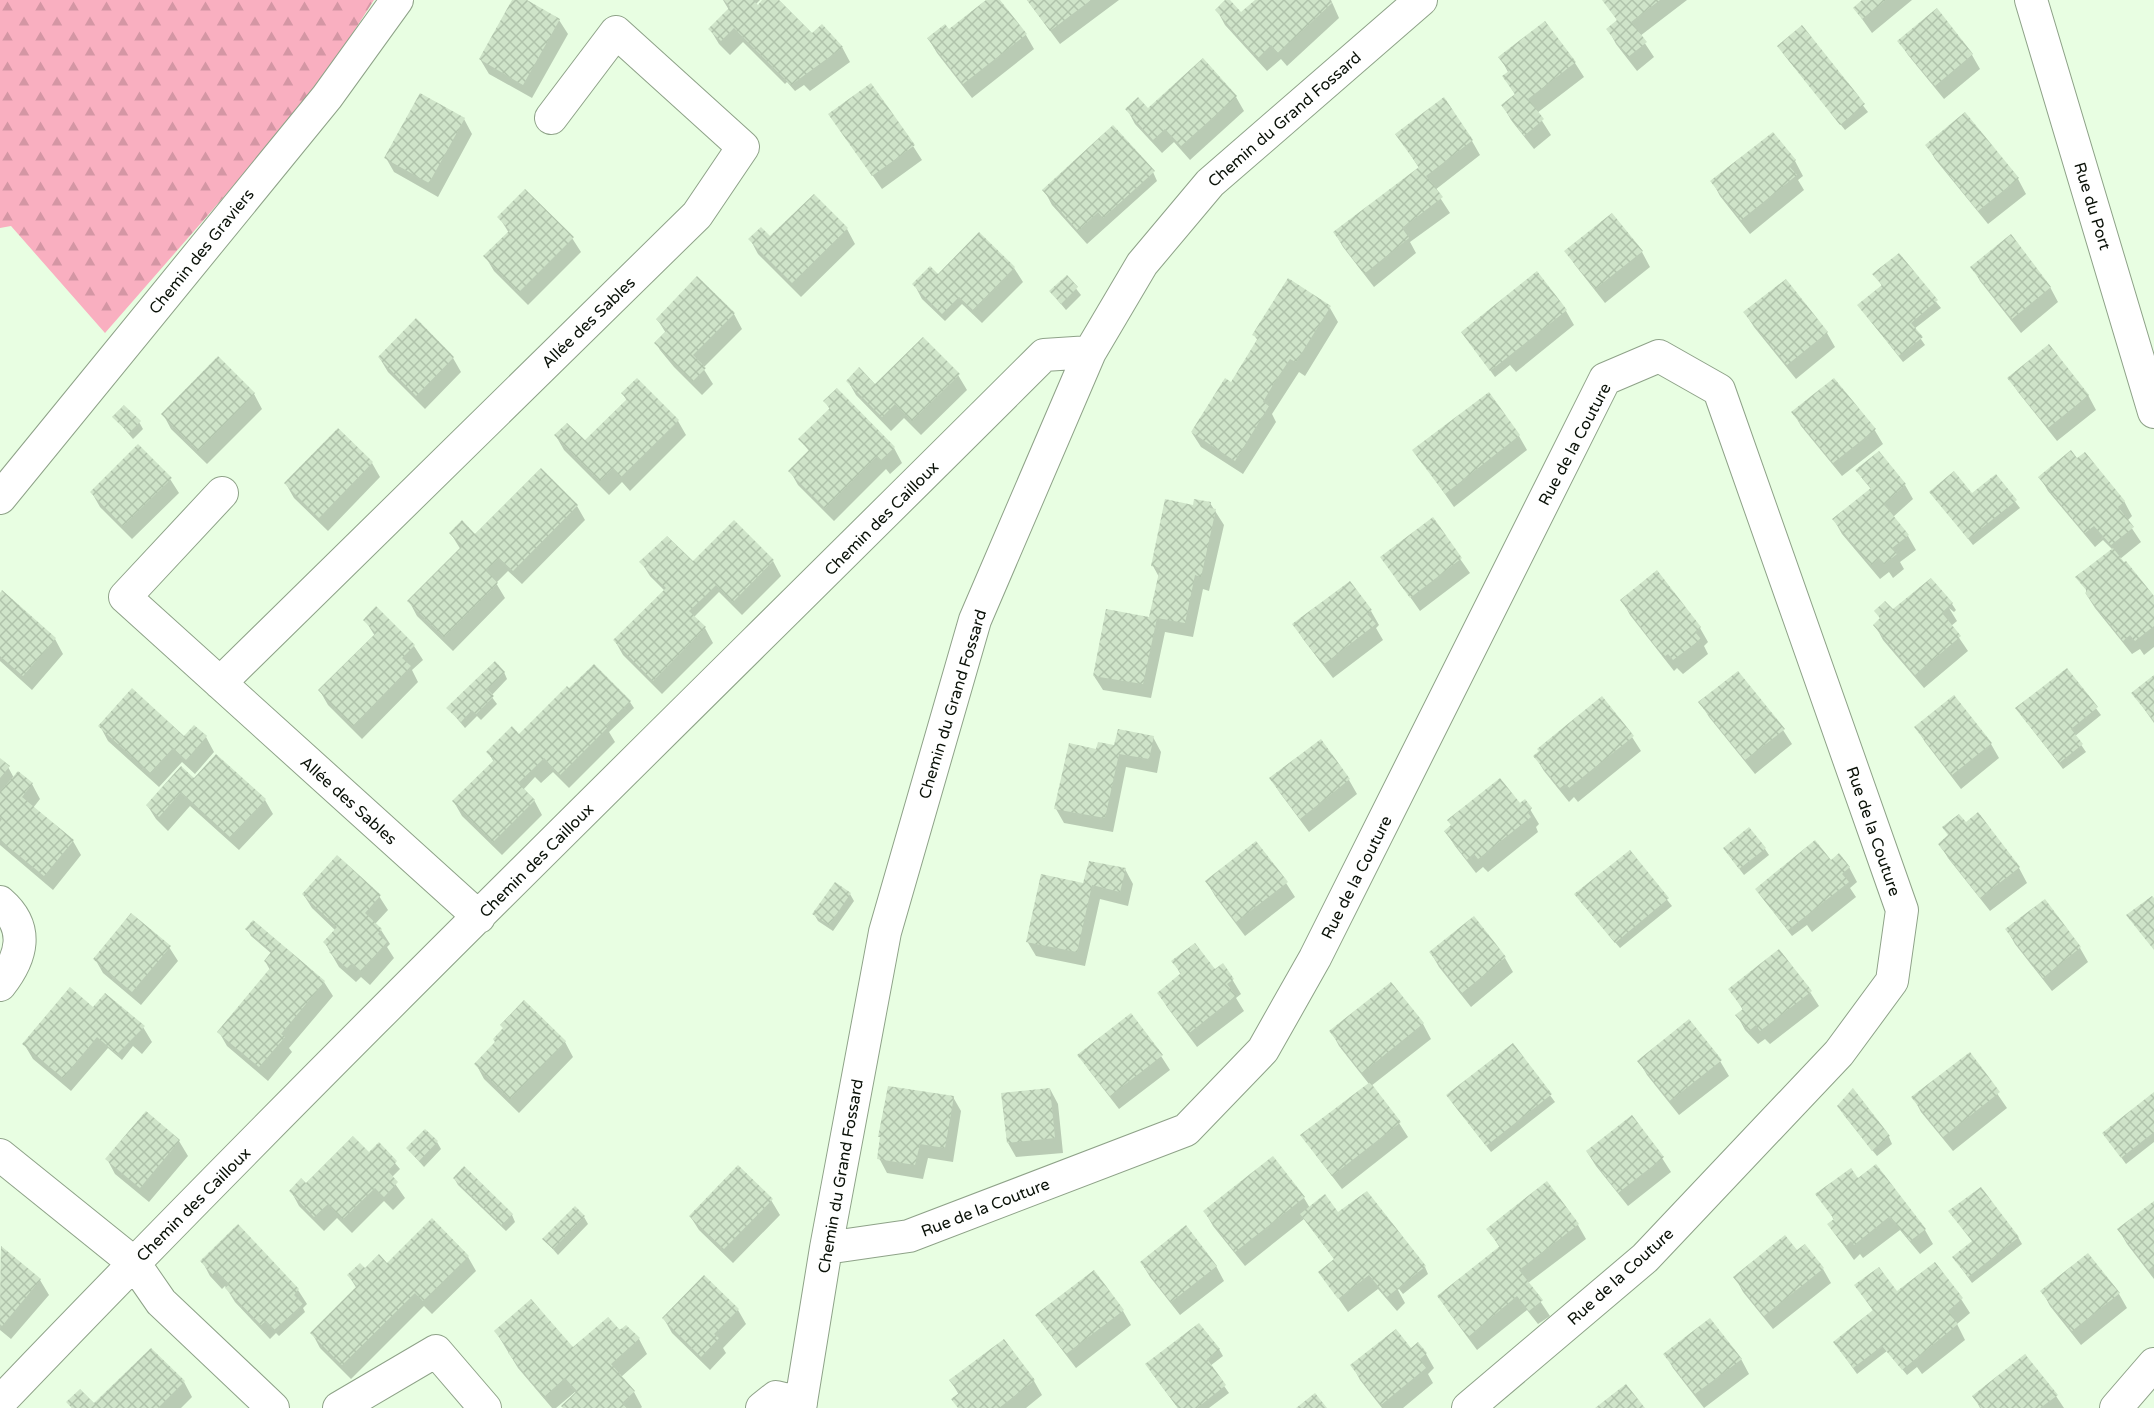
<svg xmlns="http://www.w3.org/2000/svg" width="2154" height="1408" viewBox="0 0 2154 1408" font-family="'Varela Round',sans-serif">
<defs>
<pattern id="forest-firs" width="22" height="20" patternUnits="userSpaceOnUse" patternTransform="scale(1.5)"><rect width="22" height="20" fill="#f9afc0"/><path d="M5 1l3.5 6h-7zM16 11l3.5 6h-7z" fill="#d496a4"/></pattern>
<pattern id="building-cross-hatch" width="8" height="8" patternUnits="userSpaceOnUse" patternTransform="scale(1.5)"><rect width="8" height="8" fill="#cfe4c9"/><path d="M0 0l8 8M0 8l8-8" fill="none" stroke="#b0c3ab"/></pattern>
</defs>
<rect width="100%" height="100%" fill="#e8fee2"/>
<path fill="url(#forest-firs)" d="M0,0h374l-62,96 -207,237 -94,-107 -11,2z"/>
<path fill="#0003" d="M513,0h11l35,20 9,14 -36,64 -43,-24 -9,-15z
M723,0h37l-5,5 3,2 6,-7h13l35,35 30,12 8,15 -40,29 -6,-6 -9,6 -8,-9 -2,2 -42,-42 -13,13 -11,-11 -9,-15 19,-19z
M988,0h11l27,35 8,14 -62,49 -35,-45 -9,-15 21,-7z
M1027,0h92l-59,44z
M1228,0l13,14 16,-14h74l8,18 -52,48 -6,-7 -14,12 -42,-46 -8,-15z
M1603,0h84l-47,36 14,21 -17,14 -21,-27 -8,-15 10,-8z
M1864,0h48l-40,33 -17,-24z
M1937,10l35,45 8,14 -36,30 -36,-44 -9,-14z
M1545,23l30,40 9,14 -47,36 14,22 -17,14 -23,-29 -8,-14 13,-10 -12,-19 4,-5 -8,-15z
M1802,27l66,85 -23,18 -62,-77z
M1236,97l8,14 -54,49 -16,-18 -12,11 -27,-29 -8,-15 21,1z
M830,114l83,32 9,14 -40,29z
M464,119l8,15 -34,63 -44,-25 -8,-14z
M1397,134l75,7 8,14 -45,35 15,23 -40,29 6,11 -42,34 -31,-40 -8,-14 84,-65z
M1773,134l22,27 8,15 -5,4 6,10 -54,44 -30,-38 -8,-15z
M1927,145l91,34 8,15 -38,30 -53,-65z
M1153,172l4,9 -70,63 -35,-39 -8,-15z
M1612,215l30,37 8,15 -45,36 -30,-38 -9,-14z
M499,217l73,21 9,14 -53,53 -34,-34 -9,-15 24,-23z
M847,229l8,15 -54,53 -43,-43 -8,-15h20z
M1899,256l42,52 -27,21 11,16 -22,17 -44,-56 24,-19 -9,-13z
M1972,267l78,20 8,15 -37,31 -41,-52z
M1014,268l9,14 -41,41 -20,-19 -17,17 -23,-22 -8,-15 24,-8z
M1536,273l30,38 8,14 -58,47 -6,-7 -15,12 -28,-38z
M1067,277l14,18 -15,15 -15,-18z
M1330,308l8,14 -33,54 -6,-4 -27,42 4,8 -33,52 -42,-27 -9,-14 40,-49 26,-43 -4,-6z
M1745,313l82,20 8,14 -39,32 -42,-52z
M734,314l8,15 -39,39 10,16 -11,11 -28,-28 -14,-17 -4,-7 10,-10 -9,-14z
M379,357l74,1 8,14 -36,37 -37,-37z
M958,375l9,15 -46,45 -17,-17 -13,13 -35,-36 -8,-14 27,5z
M2009,378l79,17 8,15 -39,31 -39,-49z
M254,394l8,15 -55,55 -36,-35 -8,-15z
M623,394l55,27 8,14 -56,56 -8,-9 -13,13 -45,-45 -8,-14 29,6 42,-41z
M825,401l69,47 8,15 -12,11 -4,-5 -52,52 -36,-36 -8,-14 19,-20 -9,-12 30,-29z
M1793,412l81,17 9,15 -41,32 -41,-50z
M114,417l25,5 4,7 -10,10z
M1519,436l8,14 -73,57 -40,-57z
M372,463l8,14 -52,54 -34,-33 -8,-14z
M1996,476l24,32 -47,37 -42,-53 41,4z
M1861,477l44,8 8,14 -20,18 15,19 8,14 -16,12 4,7 -11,9 -4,-6 -9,7 -38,-45 -8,-14 37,-31z
M2040,477l84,24 8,15 -5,5 14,21 -21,17 34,40v48l-10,8 -4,-6 -8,5 -37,-46 -9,-14v-5l27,-39 -10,-10 -8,7 -47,-56z
M170,479l9,14 -47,46 -32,-32 -8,-14z
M1210,503l14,22 -15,66 -6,-2 -10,48 -28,-5 -14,66 -48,-8 -9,-14 56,-57 9,-42 -6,-11 41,-60z
M577,506l8,14 -63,64 -14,-13 -12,12 9,15 -52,53 -36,-35 -8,-15 52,-51 -10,-16 24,2z
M1432,519l38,54 -50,38 -38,-54z
M734,522l39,39 8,15 -39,39 -23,-23 -25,25 11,11 8,15 -51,51 -39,-39 -8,-14 50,-50 -15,-15 -9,-14 52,1z
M2,592l53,47 8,15 -31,36 -32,-29v-66z
M1622,600l78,28 8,14 -4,4 4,8 -25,20 -6,-6 -3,3 -44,-56z
M1952,604l4,6 -2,2 -5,-4 8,13 -6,5 17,25 -44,37 -41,-48 -8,-15 6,-5 -5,-9z
M1371,611l8,14 -3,3 7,12 -50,38 -30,-39 -9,-15z
M365,620l49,26 9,14 -11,10 6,12 -56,57 -34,-34 -8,-14 55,-55z
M2067,670l34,45 -26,21 11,16 -23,17 -42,-54z
M504,672l3,7 -16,17 6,8 -16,16 -4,-4 -12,12 -17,-20z
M2154,677v46l-21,-30z
M1954,697l37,47 8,14 -38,31 -36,-47 -9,-15z
M630,702l4,6 -25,24 6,10 -46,46 -16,-16 -12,11 -6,-6 -12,13 11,10 8,15 -40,40 -40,-39 -8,-14 40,-40 -6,-10 31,-16z
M1700,702l83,28 9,14 -37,30 -46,-57z
M100,726l84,12 10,-11 12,10 8,15 -19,22 -13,-12 -23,25 -51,-46z
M1153,737l8,15 -4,21 -31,-6 -13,65 -49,-9 -8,-14 41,-58z
M1632,737l9,14 -63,51 -4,-5 -5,5 -25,-31 -9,-15z
M0,760l8,7 6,11 18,6 8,15 -7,9 40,33 8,14 -28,35 -53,-45z
M1271,779l78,1 8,14 -48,38 -29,-39z
M194,780l71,20 8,14 -34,36 -49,-44 -22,25 -12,-12 -9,-14z
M1525,801l14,23 -3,3 2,5 -50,40 -5,-5 -7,6 -21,-27 -9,-14 74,-27z
M1978,814l41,54 8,15 -37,28 -42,-53 -8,-14z
M1724,849h41l4,6 -25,20z
M1630,853l42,53 -52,42 -40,-47z
M1831,862l18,5 8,15 -7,6 6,9 -44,35 -5,-7 -15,11 -31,-40z
M1125,869l8,15 -5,22 -28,-7 -15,67 -49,-10 -9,-15 57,-56z
M1207,882l79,1 9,14 -50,39 -30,-40z
M303,894l76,2 9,14 -13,14 6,6 9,14 -3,3 7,11 -24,27 -9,-8 -5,5 -17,-15 -14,-24 11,-12 -24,-23z
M850,894l4,7 -21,30 -15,-10 -4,-7z
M1474,918l31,40 8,14 -42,35 -32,-40 -8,-14z
M247,929l77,53 9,14 -44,52 3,4 -24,29 -41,-35 -8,-14 51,-62 -5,-9 7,-7 -21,-18z
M2007,930l73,18 8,14 -36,29 -37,-47z
M169,947l9,14 -37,44 -38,-32 -8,-14z
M1173,961l42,10 17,8 9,15 -5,4 8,13 -47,36 -30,-40 -8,-14 22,-18z
M1391,984l32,40 8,15 -60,47 28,37 9,14 -66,52 -27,-35 54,-70 -30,-38 -8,-15z
M1730,989l80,3 9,14 -49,38 -5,-5 -7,5 -13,-14 -8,-15 6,-5z
M524,1002l41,40 8,15 -54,56 -35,-34 -8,-15 21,-21z
M93,1009l50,18 9,15 -10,12 -9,-8 -11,14 -14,-12 -37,43 -38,-32 -9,-15z
M1513,1045l42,57 -64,50 -39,-50z
M1970,1054l37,54 -54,43 -32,-39 -8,-15z
M1079,1055l82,1 9,14 -51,39 -31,-40z
M1639,1061h81l9,15 -50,39 -32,-40z
M1050,1089l8,15 5,49 -47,4 -8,-14z
M2154,1094v48l-28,22 -22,-30z
M953,1097l8,14 -8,51 -25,-4 -5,21 -36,-6 -8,-15 3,-18 -2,-3z
M147,1113l32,28 9,15 -39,46 -34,-28 -8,-15z
M1843,1114l46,23 3,7 -15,12z
M437,1142l4,7 -17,18 -17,-19z
M379,1144l21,25 -9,9 14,20 -12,12 -9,-9 -32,32 -15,-15 -13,13 -25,-25 -8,-15 83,-31z
M1587,1152l75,6 9,14 -43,34 -32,-40z
M1876,1166l49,64 8,14 -13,10 -20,-24 -37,28 -3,-4 -6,6 -25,-35 5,-5 -5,-9z
M454,1178l58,37 3,7 -9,9 -48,-46z
M1304,1198l6,10 28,6 87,53 3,7 -25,20 -4,-5 -1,1 7,13 -8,8 -19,-22 -30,23 -28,-40 15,-12 -31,-41 -59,47 -32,-40 -8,-14z
M771,1200l9,15 -47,48 -34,-33 -9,-14z
M2154,1203v76l-27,-35 -8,-14z
M1950,1211l68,26 4,7 -50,39 -18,-25 19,-16z
M584,1217l4,7 -30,31 -14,-16z
M1578,1225l8,14 -58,44 22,33 -12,8 -11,-14 -50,40 -29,-39 -9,-14 61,-49 -12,-19z
M1,1248l39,32 9,15 -38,44 -11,-9z
M1797,1252l26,17 8,14 -58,46 -30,-37 -8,-15z
M468,1257l8,14 -44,43 -8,-8 -73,73 -31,-31 -8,-15 45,-44 -8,-13 38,-11z
M202,1261l96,29 9,14 -4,4 2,4 -26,24 -3,-3 -6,6 -35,-37 -10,-16 -3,3 -12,-13z
M1141,1262l75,4 8,15 -44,34 -30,-38z
M1856,1286l41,7 64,6 9,14 -13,11 8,16 -43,34 -5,-7 -10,8 -20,-24 -30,23 -22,-31 39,-31z
M2042,1291l77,3 8,14 -46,37 -31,-39z
M738,1310l8,14 -23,24 3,5 -16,17 -38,-37 -8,-14z
M1123,1311l8,14 -55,43 -30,-39 -9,-14z
M626,1327l13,12 8,15 -26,23 13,15 8,15 -1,1h-77l13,-14 -2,-2 -19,16h-4l-34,-40 -22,-36 77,17z
M1219,1349l4,7 -13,10 19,27 -20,15h-31l-27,-36z
M1410,1350l16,4 8,14 -6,6 5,9 -30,25h-21l-22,-28 -8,-15z
M1665,1354l76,5 8,15 -45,34 -31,-40z
M951,1381h83l8,14 -16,13h-68l1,-13z
M184,1382l8,15 -11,11h-109l-4,-6 26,4z
M1974,1396h82l8,12h-84z"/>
<path fill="url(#building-cross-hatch)" d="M512,0h15l33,19 -37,66 -44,-26z
M724,0h29l5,5 4,-5h17l33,33 10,-9 21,23 -52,38 -57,-57 -13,13 -13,-12 22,-22z
M986,0h14l27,34 -64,50 -36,-46 18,-14 4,5z
M1027,0h64l-41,31z
M1225,0h5l11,12 14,-12h74l3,3 -54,50 -7,-8 -13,13 -43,-48z
M1602,0h58l-29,22 16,20 -19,15 -22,-28 11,-9z
M1862,0h24l-24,19 -9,-11z
M1937,8l36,46 -38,32 -38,-45z
M1545,21l31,41 -48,37 16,20 -20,17 -23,-31 14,-11 -13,-18 7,-5 -11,-14z
M1802,25l63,79 -25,21 -63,-79z
M1203,58l34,38 -56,50 -16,-17 -12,11 -28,-31 13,-12 10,11z
M871,83l44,62 -43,31 -44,-62z
M420,93l45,25 -36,65 -45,-25z
M1444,97l29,43 -47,36 17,21 -41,31 7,10 -45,36 -31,-42 86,-65 -24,-33z
M1965,112l54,66 -41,33 -53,-66z
M1113,125l42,46 -52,47 -5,-6 -20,19 -36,-41z
M1773,132l23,28 -7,6 8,9 -56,45 -31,-39z
M525,189l49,48 -55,55 -36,-36 27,-26 -13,-13z
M814,194l34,34 -56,55 -44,-44 13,-12 9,9z
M1612,213l31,38 -48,38 -31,-38z
M979,232l36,35 -42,43 -14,-13 -17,17 -30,-30 18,-18 8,8z
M2011,234l40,53 -39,32 -42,-52z
M1899,253l39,47 -27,23 12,14 -24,19 -42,-51 25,-20 -10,-11z
M1537,271l30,39 -77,61 -29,-39z
M1067,275l11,12 -17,17 -12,-13z
M697,276l38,37 -42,42 13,13 -13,13 -39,-38 13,-13 -11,-11z
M1288,278l43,28 -35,56 -6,-3 -16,24 -11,19 6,4 -34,55 -44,-29 34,-54 6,4 27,-44 -6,-3z
M1786,279l42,53 -41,33 -44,-53z
M416,318l38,39 -38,39 -38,-39z
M923,337l37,37 -48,47 -17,-17 -13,13 -36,-36 13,-14 16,17z
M2049,344l40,51 -41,33 -41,-50z
M218,356l37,37 -57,58 -37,-37z
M637,378l42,42 -58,57 -8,-9 -13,13 -46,-46 13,-12 18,17 42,-41 -6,-6z
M1834,378l42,51 -43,34 -42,-51z
M837,388l58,59 -14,13 -4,-4 -52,52 -37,-37 21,-21 -11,-11 32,-31 -7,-7z
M1489,392l31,43 -75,59 -33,-44z
M124,405l17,16 -12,12 -17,-16z
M338,428l35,34 -54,56 -35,-35z
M138,444l34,34 -49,48 -33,-34z
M2071,450l6,8 8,-6 40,49 -7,6 16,20 -23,18 -17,-19 -9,7 -47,-56z
M1879,451l27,33 -22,20 25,31 -17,13 5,6 -13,10 -5,-6 -8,7 -39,-46 39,-31 -16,-18z
M541,468l37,37 -65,66 -14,-13 -13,12 12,13 -54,54 -37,-36 55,-55 -13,-13 13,-13 13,14z
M1954,471l18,22 24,-19 21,26 -49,39 -39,-47z
M1165,499l28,6 1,-6 17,3 -1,6 6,1 -15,68 -6,-2 -10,48 -28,-5 -14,66 -50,-8 13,-67 43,8 11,-49 -9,-2z
M1433,517l29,41 -52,40 -30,-41z
M734,520l40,40 -41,42 -17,-17 -13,13 -14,13 17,16 -53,54 -40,-41 53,-52 -27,-26 28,-26 26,25z
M2113,548l11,14 2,-1 28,35v30l-19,15 -5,-6 -7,6 -38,-48 2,-2 -12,-14z
M1657,570l44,57 -6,5 6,7 -28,21 -5,-6 -4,3 -44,-57z
M1931,578l22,25 -11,10 19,23 -46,39 -42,-50 7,-7 -6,-7 11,-10 8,8z
M1350,581l22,29 -5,4 9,10 -53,41 -31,-41z
M2,590l54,48 -33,38 -23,-20v-63z
M376,606l39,39 -13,13 9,8 -58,60 -35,-36 58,-57 -13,-13z
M495,661l10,11 -18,17 7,7 -18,18 -4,-4 -11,12 -15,-14z
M594,664l37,37 -25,24 2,2 -48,48 -16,-17 -12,12 -14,13 17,17 -42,42 -41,-41 42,-41 -8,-8 26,-26 7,8 48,-48 2,2z
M2067,668l31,39 -27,22 12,15 -24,19 -44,-55z
M1738,671l47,58 -40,31 -47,-58z
M2154,675v46l-23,-28z
M132,688l52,48 10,-11 13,11 -21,24 -13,-12 -23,25 -52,-47z
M1954,695l38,48 -40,32 -38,-48z
M1602,696l32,40 -65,52 -4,-4 -5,4 -27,-32 6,-5 -2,-2z
M1118,729l36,7 -5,23 -30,-5 -14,64 -51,-9 15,-66 27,6 2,-7 16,3z
M1321,739l29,40 -50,40 -31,-41z
M216,754l50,45 -36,38 -49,-45 -22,25 -13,-12 35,-39 13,12z
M0,758l10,8 -10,12z
M18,771l15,12 -11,14 52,43 -30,36 -44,-36v-18l2,-3 -2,-2v-25z
M1500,778l20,25 5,-4 7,9 -4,5 3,4 -53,42 -4,-5 -7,6 -23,-29 7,-6 -4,-5z
M1978,812l42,55 -40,31 -42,-54 10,-9 -6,-8 17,-13 7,8z
M1749,827l17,21 -27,21 -16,-21z
M1815,840l16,20 8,-7 11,14 -8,7 7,8 -61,48 -33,-41z
M1256,841l32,41 -52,40 -31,-41z
M1630,850l39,48 -54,45 -41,-49z
M337,855l44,40 -16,18 17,16 -4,5 9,8 -26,29 -9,-8 -5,5 -18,-16 2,-2 -8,-8 14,-15 -35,-33z
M1089,861l37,7 -6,24 -28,-7 -15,67 -51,-10 15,-68 42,9z
M835,882l16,11 -22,32 -17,-11z
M2152,896l2,2v52l-28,-35z
M2045,899l36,48 -38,31 -38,-49z
M131,913l40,33 -39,46 -39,-33z
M1474,916l32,41 -44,36 -33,-41z
M253,920l72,61 -44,53 4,3 -26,30 -42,-35 54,-65 -7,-6 8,-10 -27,-22z
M1195,943l20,26 8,-6 11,16 -7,5 9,12 -48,38 -31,-41 24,-20 -10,-12z
M1779,949l33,42 -52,40 -4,-6 -7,6 -14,-16 8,-6 -15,-20z
M1391,982l33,41 -62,50 -33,-42z
M70,987l23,20 12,-14 40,33 -28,28 -20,-17 -34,41 -41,-34z
M524,1000l42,41 -56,58 -36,-35 21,-22 -2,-3 10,-11 -3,-3z
M1131,1013l32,42 -53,41 -33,-41z
M1689,1019l33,41 -52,41 -33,-40z
M1513,1043l39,51 -66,52 -40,-51z
M1970,1052l30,40 -57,45 -32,-40z
M1370,1082l31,40 -69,54 -32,-41z
M888,1086l66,10 -9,52 -25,-4 -5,21 -38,-6 3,-22h-2z
M1050,1088l5,50 -48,5 -6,-50z
M1853,1088l37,48 -18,15 -35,-45z
M2154,1092v40l-33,26 -19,-25z
M146,1111l34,29 -40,48 -35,-29z
M1632,1115l32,42 -46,36 -32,-42z
M425,1129l13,12 -19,20 -13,-13z
M353,1136l16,16 10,-10 18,19 -9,10 10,11 -14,15 -9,-9 -32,31 -15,-15 -14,13 -25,-26 12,-13 5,5z
M1273,1156l32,41 -70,55 -32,-41z
M1876,1164l50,65 -16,12 -20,-25 -36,29 -3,-4 -6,6 -18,-23 7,-5 -19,-25 36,-26 7,10z
M738,1165l35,34 -49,50 -35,-33z
M464,1166l49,48 -11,11 -49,-47z
M1547,1181l32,43 -60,46 24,30 -14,11 -12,-15 -49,41 -31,-41 63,-50 -14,-17z
M1981,1187l38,50 -51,40 -16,-20 20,-16 -24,-30z
M1367,1191l59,75 -39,31 -18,-22 -31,24 -20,-27 16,-13 -34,-45 25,-20 13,18z
M2154,1201v65l-5,4 -32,-41z
M575,1206l10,10 -32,33 -11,-10z
M432,1218l37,38 -46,45 -8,-8 -73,72 -32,-32 47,-47 -10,-11 13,-12 5,5 14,-14 8,9z
M238,1224l61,65 -5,6 9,9 -29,26 -8,-9 -5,4 -36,-37 4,-4 -12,-13 -4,4 -13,-14z
M1186,1225l31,41 -46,36 -31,-40z
M1785,1235l12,15 8,-6 19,24 -60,48 -31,-39z
M1,1246l40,33 -39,47 -2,-2z
M2088,1253l32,40 -48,38 -32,-40z
M1935,1262l28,36 -15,13 10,13 -56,46 -20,-24 -29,22 -20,-26 40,-32 -19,-25 25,-18 18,24z
M1094,1270l30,40 -58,44 -31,-39z
M704,1275l35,34 -25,25 5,4 -18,19 -39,-39z
M531,1299l42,48 35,-30 12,13 6,-5 14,13 -29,26 24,27 -13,12 5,5h-64l-2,-2 16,-15 -12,-13 -21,19 -36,-44 2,-2 -16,-20z
M1710,1318l32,41 -47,35 -32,-40z
M1199,1323l21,26 -13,10 19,26 -29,23h-19l-33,-44z
M1396,1329l15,19 7,-6 9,11 -7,6 6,9 -45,37 -31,-40z
M1004,1339l31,41 -36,28h-41l-7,-9 8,-6 -10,-13z
M151,1348l34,33 -27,27h-86l-6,-6 14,-13 14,14z
M2025,1354l33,41 -18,13h-59l-9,-12z
M1626,1384l19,24h-50z
M1315,1393l12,15h-31z"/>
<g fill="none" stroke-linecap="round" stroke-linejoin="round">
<g stroke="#8ea288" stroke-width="34">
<path id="street" d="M2031,0l123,412
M222,493l-97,104 354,320
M0,498l327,-401 70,-97
M220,683l477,-468 46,-68 -127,-115 -65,86
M0,902c30,26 22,55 0,83
M0,1155l134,108 27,39 112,106
M826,1248l83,-12 277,-106 77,-80 52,-92 290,-579 54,-23 60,34 183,520 -10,71 -53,72 -194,205 -177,150
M0,1402c341,-356 695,-699 1044,-1047l46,-3
M339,1408l97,-57 49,57
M762,1408l14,-11 25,6
M800,1408l26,-160 59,-316 90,-312 115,-268 52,-88 68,-81 211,-183
M2116,1408l38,-44"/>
</g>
<use href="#street" stroke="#fff" stroke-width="32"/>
</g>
<g text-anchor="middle" stroke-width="4.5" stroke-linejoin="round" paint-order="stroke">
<g font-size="16" fill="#091007" stroke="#fff">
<text transform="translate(1284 119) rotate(-41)" y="6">Chemin du Grand Fossard</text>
<text transform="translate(2093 206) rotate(73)" y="6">Rue du Port</text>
<text transform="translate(201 251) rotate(-51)" y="6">Chemin des Graviers</text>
<text transform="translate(588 322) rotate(-44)" y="6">Allée des Sables</text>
<text transform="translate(1574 444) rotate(-62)" y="6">Rue de la Couture</text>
<text transform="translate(881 518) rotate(-45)" y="6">Chemin des Cailloux</text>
<text transform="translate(952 704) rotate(-73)" y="6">Chemin du Grand Fossard</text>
<text transform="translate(349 800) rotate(42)" y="6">Allée des Sables</text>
<text transform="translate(1874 831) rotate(71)" y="6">Rue de la Couture</text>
<text transform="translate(536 860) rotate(-45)" y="6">Chemin des Cailloux</text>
<text transform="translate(1356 877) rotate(-63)" y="6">Rue de la Couture</text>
<text transform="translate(840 1176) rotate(-80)" y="6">Chemin du Grand Fossard</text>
<text transform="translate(193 1204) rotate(-45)" y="6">Chemin des Cailloux</text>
<text transform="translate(985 1207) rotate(-21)" y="6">Rue de la Couture</text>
<text transform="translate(1620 1276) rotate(-42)" y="6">Rue de la Couture</text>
</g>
</g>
</svg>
